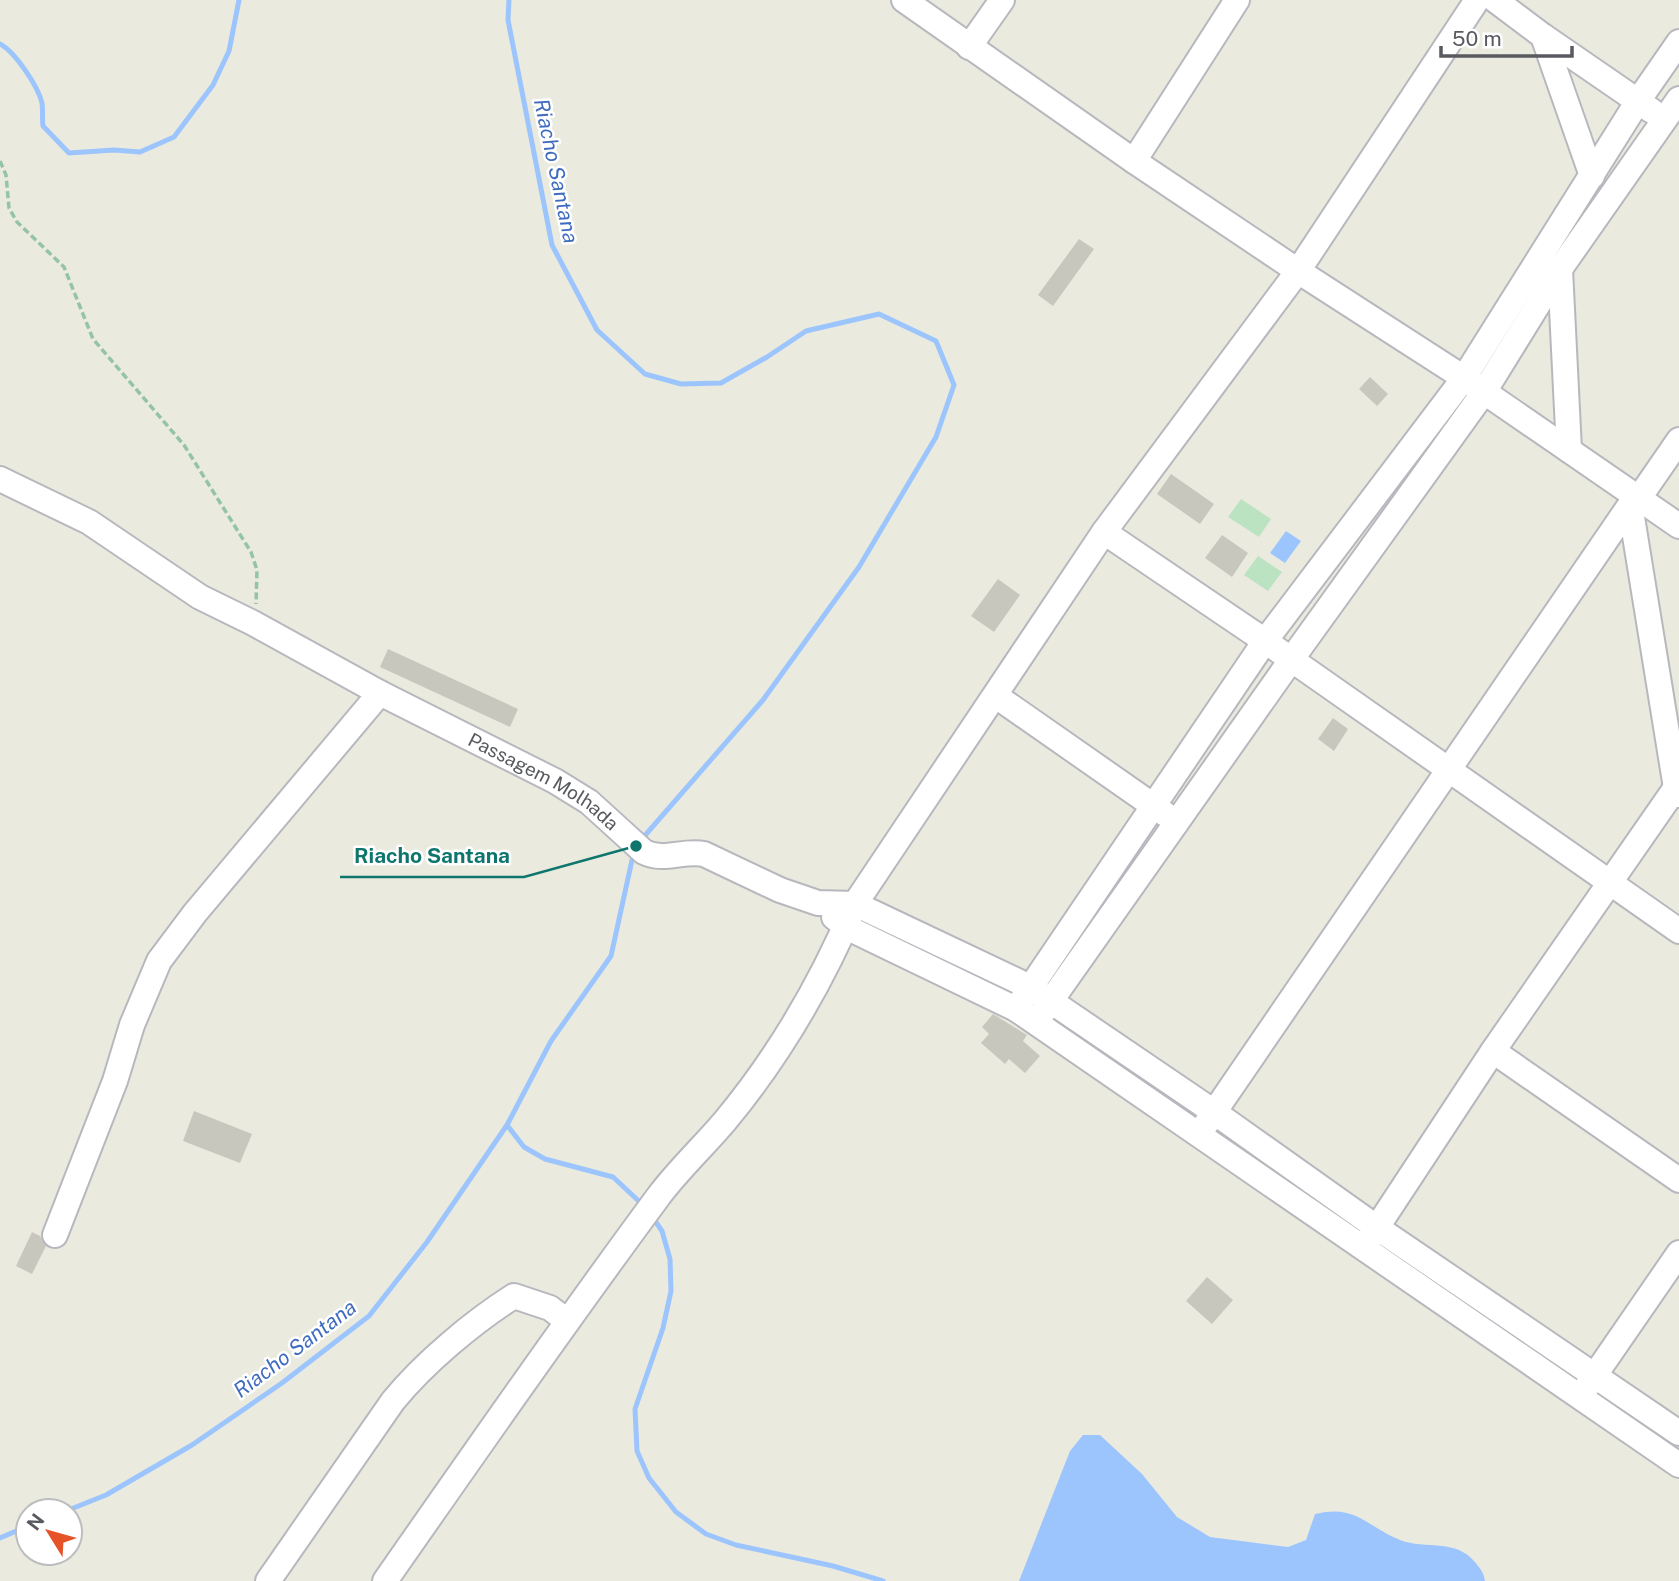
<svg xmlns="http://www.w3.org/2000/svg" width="1679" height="1581" viewBox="0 0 1679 1581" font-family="'Public Sans',sans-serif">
<rect width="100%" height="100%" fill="#ebeadf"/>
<path fill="#bbe3c1" d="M1241,499l30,20 -12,18 -31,-20z
M1258,556l24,16 -14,19 -24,-16z"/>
<path fill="#9cc5fe" d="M1286,531l15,10 -16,22 -15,-10z
M1083,1435h17l42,39 35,43 33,20 78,10 18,-7 9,-26c41,-10 51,12 85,26 26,10 55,-2 75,22 5,6 9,11 10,19h-466l51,-130z"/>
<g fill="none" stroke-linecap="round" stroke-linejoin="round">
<path stroke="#9cc5fe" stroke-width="5" d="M509,0l-1,20 44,225 45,85 48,44 36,10 40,-1 46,-26 39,-26 73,-17 57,27 18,44 -18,52 -77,130 -96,133 -122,140
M0,44c15,8 38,42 42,59 1,7 0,15 1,23l26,27 45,-3 26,2 34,-15 39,-52 16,-34 10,-51
M507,1125l17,22 21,12 68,18 30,28
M653,1218l9,13 8,28 1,32 -8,37 -28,81 2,42 12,27 27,34 30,22 30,11 97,21 50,15
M66,1511l40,-16 86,-50 90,-62 87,-67 58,-74 80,-117 44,-84 60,-85 23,-105
M0,1538l28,-12"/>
</g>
<path fill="#c8c7be" d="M1079,239l15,10 -41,57 -15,-11z
M1370,377l18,17 -11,12 -18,-17z
M1171,474l43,30 -14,20 -43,-30z
M1222,535l26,18 -16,24 -27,-19z
M998,579l22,16 -26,37 -23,-16z
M388,649l130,60 -8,18 -130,-60z
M1333,718l15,11 -14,22 -16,-12z
M993,1014l34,21 -4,6 17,15 -15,17 -16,-14 -4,5 -24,-21 8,-9 -7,-7z
M194,1111l58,23 -12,29 -57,-22z
M32,1232l8,4 6,10 -14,28 -16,-8z
M1207,1277l26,23 -21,24 -26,-23z"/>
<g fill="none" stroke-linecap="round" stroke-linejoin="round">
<g stroke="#b7b8be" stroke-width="28">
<g id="minor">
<path d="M904,0l230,161 164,110 166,107 215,148"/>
<path d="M1495,0l48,36 109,75"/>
<path d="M1543,36l49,140"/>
<path d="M969,47l33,-47"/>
<path d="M1134,161l103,-161"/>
<path d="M1560,269l9,181"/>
<path id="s1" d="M0,479l89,43 111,75 53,26 127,70 175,88 34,21 55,50c20,10 38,-2 60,2l76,36 38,13 37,1 175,83 184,125 162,115 303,206"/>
<path d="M1630,505l46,283 3,7"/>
<path d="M1104,532l161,109 414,290"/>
<path d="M996,696l169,118"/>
<path d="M834,917l12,10 170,82 663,456"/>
<path d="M1016,1009l249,-368 199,-263 174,-277 41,-59"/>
<path d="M1036,1022l255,-362 193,-268 76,-123 119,-170"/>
<path d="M1493,1051l186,129"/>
<path d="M1206,1124l424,-619 9,-7 40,-58"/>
<path d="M55,1235l60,-154 17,-56 27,-64 36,-48 185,-220"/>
<path d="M1368,1241l125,-190 186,-268"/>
<path d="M1586,1388l93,-135"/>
<path d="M268,1581l125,-180c31,-38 80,-79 121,-105l36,12 17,13"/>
<path d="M385,1581c90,-129 180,-258 273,-384 20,-27 45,-50 67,-76 54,-65 97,-139 130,-217l249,-372 194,-261 179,-271"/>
</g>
</g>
<path stroke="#94c4a8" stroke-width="3.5" stroke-dasharray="7 3.5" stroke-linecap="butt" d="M0,161l6,14 3,33 8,14 47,45 29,72 91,106 67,107 6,18 -1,34"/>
<use href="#minor" stroke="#fff" stroke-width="24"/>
</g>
<g text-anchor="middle" stroke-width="5" stroke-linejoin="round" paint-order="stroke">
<g font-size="19" fill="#585a60" stroke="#fff">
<text dy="7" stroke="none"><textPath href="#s1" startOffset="623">Passagem Molhada</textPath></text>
</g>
<g font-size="21" font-style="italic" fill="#406cc0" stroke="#fff">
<text transform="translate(556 171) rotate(78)" y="7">Riacho Santana</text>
<text transform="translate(295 1349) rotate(-37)" y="7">Riacho Santana</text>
</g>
</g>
<path fill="none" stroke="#0f766e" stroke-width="2.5" d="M636 846L524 877H340"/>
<circle fill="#0f766e" stroke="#fff" stroke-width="2.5" cx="636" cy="846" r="7"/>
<g font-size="21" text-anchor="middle" font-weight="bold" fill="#0f766e" stroke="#fff" stroke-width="5" stroke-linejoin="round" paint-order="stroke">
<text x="432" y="863">Riacho Santana</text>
</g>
<g transform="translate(49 1532) rotate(307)"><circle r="33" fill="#ffffff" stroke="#bcbdbf" stroke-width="2"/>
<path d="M0-5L12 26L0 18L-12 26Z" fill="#e75329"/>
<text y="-10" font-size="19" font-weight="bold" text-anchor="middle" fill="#585a60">N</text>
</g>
<path d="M1441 46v10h131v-10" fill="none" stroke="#585a60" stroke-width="3.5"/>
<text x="1452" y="46" font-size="21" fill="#585a60" stroke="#ffffff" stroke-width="5" paint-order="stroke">50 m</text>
</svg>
